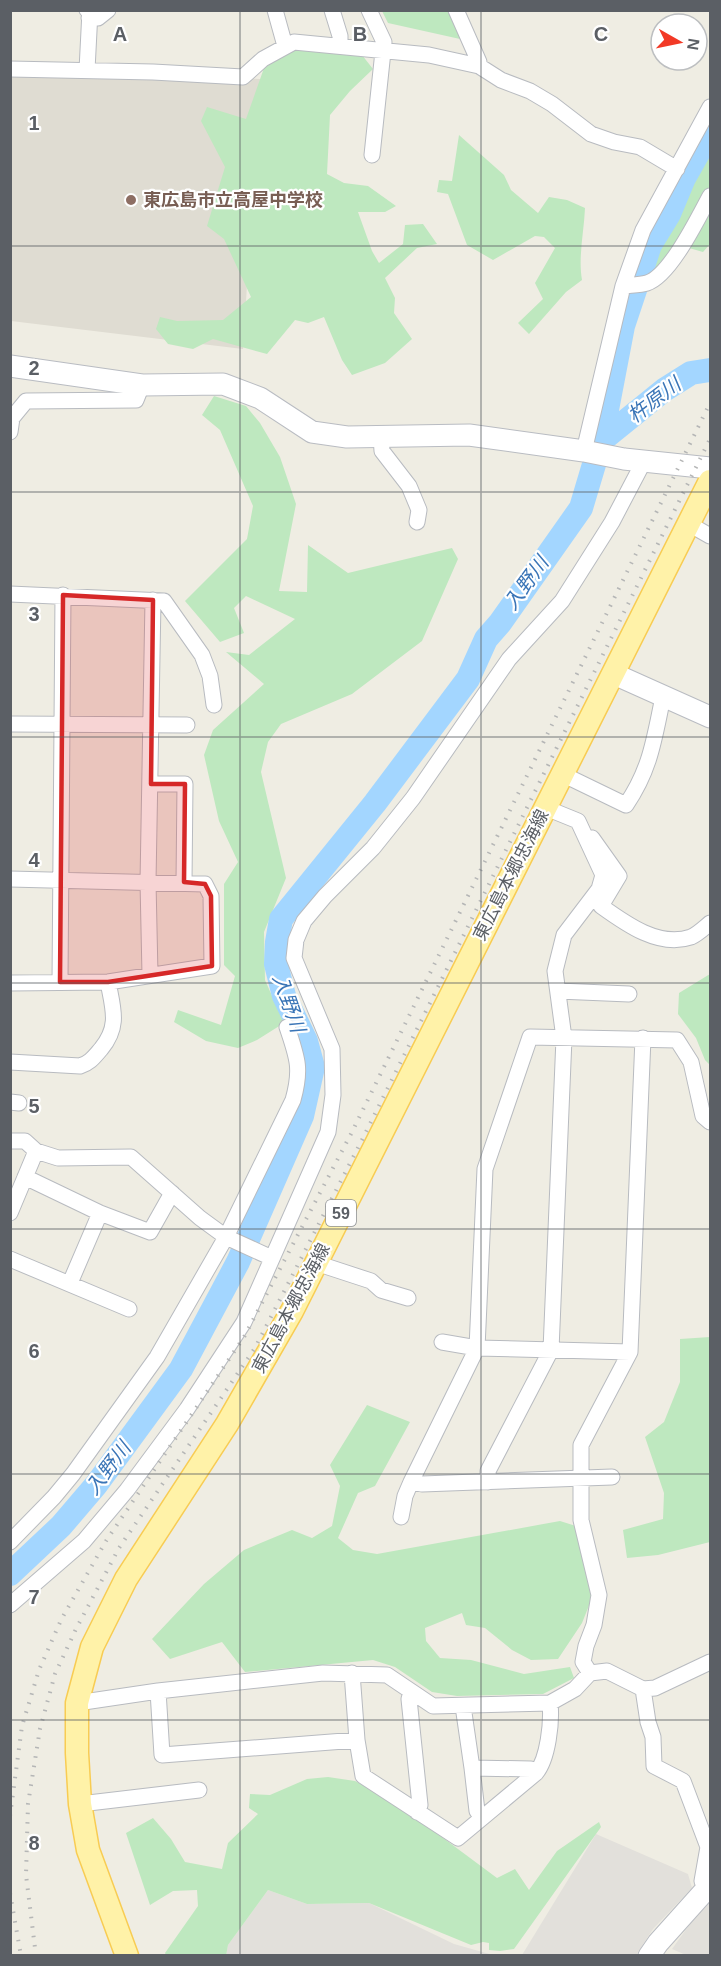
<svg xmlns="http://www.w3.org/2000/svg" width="721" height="1966" viewBox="0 0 721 1966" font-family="Helvetica,'Noto Sans JP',sans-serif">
<rect width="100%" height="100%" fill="#efede3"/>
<path fill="#e2e0db" d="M596,1834l92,40 4,14 -39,41 -17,26h-114z
M268,1890l39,14 62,-1 85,41 39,11 -267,1 2,-11z
M710,1902v53h-24l-14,-6 18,-25z"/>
<path fill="#dfdcd2" d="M11,71l249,8 -17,270 -232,-28z"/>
<path fill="#bee8bf" d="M382,11h69l9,28 -72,-16z
M294,48l68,7 11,14 -23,22 -20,24 -3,59 17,9 24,3 28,20 -11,6h-27l14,39 7,12 24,-19 2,-19 18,-1 14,20 -20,4 -32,30 10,20 -1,15 18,26 -27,24 -33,12 -10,-15 -18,-43 -16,6 -13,-3 -28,34 -54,-15 -20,10 -25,-5 -12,-15 4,-12 17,4 46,-1 28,-23 -27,-58 -17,-13 18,-59 -24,-46 6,-14 39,12 18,-51z
M459,135l45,40 7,15 27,23 11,-16 18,3 18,8c-1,24 -7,49 -3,72l-16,12 -37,42 -11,-11 25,-24 -8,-16 20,-35 -11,-11 -9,-1 -42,24 -26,-15 -19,-51 -11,-2 2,-12 13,1z
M710,146v98l-7,8 -21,-6 -25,31 -12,-2z
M214,396l32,10 14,17 20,34 16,47 -17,87 28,1 1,-47 40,28 104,-25 6,11 -36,82 -70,53 -71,30 -13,18 -7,30 25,106 -22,54 1,48 19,43 -27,17 -19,8 -32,-7 -32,-19 4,-12 43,15 14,-49 -11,-11v-81l14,-22 -19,-41 -15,-66 9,-25 51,-46 -38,-32 23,3 46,-36 -49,-23 -12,12 10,25 -24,9 -35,-41 62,-62 6,-33 -33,-76 -18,-15z
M710,974v91l-5,-5 -9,-22 -18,-24 1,-21z
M710,1337v205l-52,13 -31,3 -4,-28 40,-11 1,-26 -19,-56 19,-15 16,-40v-43z
M367,1405l43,17 -35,64 -17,7 -20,45 15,12 24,4 183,-33 19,6 15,66 -12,30 -24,36 -27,1 -19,-10 -27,-22 -19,-3 -4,-12 -37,15 1,13 14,17 31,2 53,14 46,-7 4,11 -31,16 -86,2 -25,-4 -37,-25 -22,-7 -128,12 -23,-30 -52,17 -18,-20 52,-55 40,-34 48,-20 20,8 20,-12 8,-40 -10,-21z
M328,1777l27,4 37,19 105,78 18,-9 14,21 28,-39 42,-29 2,5 -87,122 -14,2 -11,-1v-7l-6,-1 -12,3 -102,-42 -62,1 -39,-14 -40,55 -2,11 -60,-1 -1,-2 33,-47 -1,-16 -24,1 -23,14 -24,-72 27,-15 18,21 14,23 37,7 6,-26 30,-29 -9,-6 1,-14 20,1 37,-16z"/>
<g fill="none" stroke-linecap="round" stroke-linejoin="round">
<path stroke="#a3d6ff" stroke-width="24" d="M601,441l63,-51 27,-17 19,-3
M10,1574l51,-48 35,-41 85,-116 57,-107 64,-146 11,-49 -7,-26 -22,-45 -8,-32 1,-22 4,-23 94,-116 93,-124 18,-40 14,-16 81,-115 20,-67 22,-115 27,-81 19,-31 15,-36 26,-46"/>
<g stroke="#b8bbc0" stroke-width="17">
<path id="street" d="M275,10l10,36
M332,10l8,26v10
M369,10l15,32 -12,113
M456,10l23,52v4
M89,18h9l10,-8
M10,69l143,3 90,5 20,-18 31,-17 135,13 50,11 22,14 29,11 22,13 39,30 23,8 26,5 37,22
M87,70l3,-59 -3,-1
M623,286c8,-1 17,-1 24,-3 23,-7 51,-65 63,-87
M10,432l2,-14 14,-17 110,-1 6,-15
M381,436l1,15 27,35 10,24 -2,12
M584,451l39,-165 20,-56 67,-123
M689,524l21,12
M10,594l154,7 38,54 8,21 4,29
M10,724l177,1
M562,774l64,31c25,-37 28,-66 37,-108
M151,784h34l-1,98
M592,838l27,38 -18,30c25,18 58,42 90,31 7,-3 14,-10 19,-14
M10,879l195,5 6,12 1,70 -104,16 -98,1
M150,975l-2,-93 5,-282
M60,982l3,-387
M558,991l71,3
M10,1062l70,4c10,-3 14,-9 21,-17 19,-23 12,-40 7,-67
M10,1102l9,1
M10,1141h15l11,10 22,7 73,-1 69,61 26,19 46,21
M25,1177l75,36 50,19 22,-39
M10,1213l26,-62
M10,1259l119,50
M316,1263l55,18 10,9 27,8
M70,1283l30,-70
M442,1342l35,6 153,4 13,-314
M612,1477l-190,7 -11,-2 66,-134 8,-179 45,-132 147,3 14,22 12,54 7,6
M488,1482v-11l63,-121 13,-312 -9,-67 9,-36 35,-46 4,-14 -25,-54 -32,-13
M401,1517l4,-21 6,-14
M10,1542l44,-45 19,-23 84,-117 69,-120 67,-137c9,-32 4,-43 -6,-73
M10,1605l74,-64 43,-51 60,-81 57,-87 84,-190 5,-37 -1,-46 -38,-91 2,-18 8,-19 21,-25 48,-48 40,-50 96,-139 53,-58 50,-79 32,-61
M352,1673l5,67
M590,1673l-7,-11 3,-16 8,-21 5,-30 -18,-75v-75l49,-93
M643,1689l5,33 5,15 1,29 29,15 25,66 -6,34 6,7
M158,1691l4,64 195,-15 6,36 95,62 78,-65c12,-14 16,-51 14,-70
M411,1692l-2,7 11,106 -3,7
M77,1703l81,-12 165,-18 64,2 46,31 117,-3 25,-14 15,-16 17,-2 36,18 12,-1 55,-26
M463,1706l9,62 59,1 5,4
M472,1768l5,43 5,7
M80,1804l119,-14"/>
</g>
<g stroke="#b9bcc2" stroke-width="23">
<path id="secondary" d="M10,366l132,19 81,-1 37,14 52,34 35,5 122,-2 115,16 40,8 86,9
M614,674l96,43
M649,1956l9,-13 52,-58"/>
</g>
<g stroke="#f8cc53" stroke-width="25">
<path id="primary" d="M127,1956l-39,-106 -8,-46 -3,-51v-50l15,-56 34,-68 101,-155 65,-113 418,-830"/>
</g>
<use href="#street" stroke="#fff" stroke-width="15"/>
<use href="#secondary" stroke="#fff" stroke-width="21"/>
<use href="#primary" stroke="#fff2a8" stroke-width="22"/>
<path stroke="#b5b6b6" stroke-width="4" stroke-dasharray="1.5 8" stroke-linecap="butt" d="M10,1816l12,-90 17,-56 22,-50 45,-79 138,-204 108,-205 358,-729
M10,1893l11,63
M36,1956l-10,-81 2,-71 12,-75 15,-55 21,-45 43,-81 136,-200 107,-208 348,-701"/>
</g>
<path fill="#d62828" fill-opacity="0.2" stroke="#d62828" stroke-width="4.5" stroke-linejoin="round" d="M63,595l90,5 -2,184h34l-1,98 21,2 6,12 1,70 -104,16h-48z"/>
<path fill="none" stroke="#5b5f65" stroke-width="1.5" stroke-opacity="0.55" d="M240,10v1946M481,10v1946M10,246h700M10,492h700M10,737h700M10,983h700M10,1229h700M10,1474h700M10,1720h700"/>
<circle fill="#8d6e63" stroke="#fff" stroke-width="2" cx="131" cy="200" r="6"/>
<g text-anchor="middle" stroke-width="4.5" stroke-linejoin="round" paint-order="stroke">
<rect fill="#fff" stroke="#8c8f93" stroke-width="1.5" x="326" y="1200" width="30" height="26" rx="4.5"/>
<g font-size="16" font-weight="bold" fill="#5b5f65">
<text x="341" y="1219">59</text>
</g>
<g font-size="18" font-weight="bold" fill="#785e54" stroke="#fff" text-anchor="start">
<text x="143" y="206">東広島市立高屋中学校</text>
</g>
<g font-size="18" fill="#5b5f65" stroke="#fff">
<text transform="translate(511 875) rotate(-63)" y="6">東広島本郷忠海線</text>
<text transform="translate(291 1308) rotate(-62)" y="6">東広島本郷忠海線</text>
</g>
<g font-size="20" font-style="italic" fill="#3a75b7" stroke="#fff">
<text transform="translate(654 400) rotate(-37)" y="7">杵原川</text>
<text transform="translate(526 583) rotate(-54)" y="7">入野川</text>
<text transform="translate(289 1003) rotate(71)" y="7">入野川</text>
<text transform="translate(108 1468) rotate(-53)" y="7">入野川</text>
</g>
</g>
<g font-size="20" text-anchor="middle" font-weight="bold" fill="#5b5f65" stroke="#fff" stroke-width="4.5" stroke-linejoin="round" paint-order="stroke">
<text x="120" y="41">A</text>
<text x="360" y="41">B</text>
<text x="601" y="41">C</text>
<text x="34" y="130">1</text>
<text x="34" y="375">2</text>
<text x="34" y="621">3</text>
<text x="34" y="867">4</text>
<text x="34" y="1113">5</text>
<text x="34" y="1358">6</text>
<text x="34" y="1604">7</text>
<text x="34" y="1850">8</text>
</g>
<rect width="721" height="1966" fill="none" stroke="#5b5f65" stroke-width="24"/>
<g transform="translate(679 42) rotate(99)"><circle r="28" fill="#ffffff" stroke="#bdbfc1" stroke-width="1.5"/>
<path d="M0-4.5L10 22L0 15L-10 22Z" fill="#f23926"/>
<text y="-9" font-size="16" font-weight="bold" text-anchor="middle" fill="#5b5f65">N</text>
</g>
</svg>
